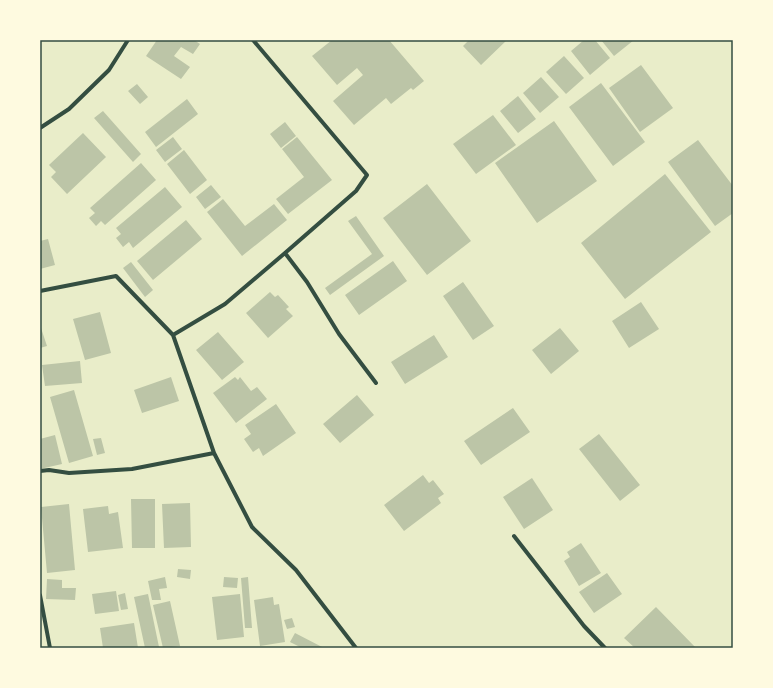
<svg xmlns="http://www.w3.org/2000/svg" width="773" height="688" viewBox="0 0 773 688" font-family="Roboto,sans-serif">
<rect width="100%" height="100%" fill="#e9edc9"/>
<path fill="#bcc5a7" d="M157,40h37l6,4 -7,10 -12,-7 -7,9 16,11 -9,12 -35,-23z
M332,40h57l35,41 -11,9 -2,-2 -20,16 -5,-6 -32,27 -21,-24 30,-26 -6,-7 -20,17 -25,-29z
M469,40h38l-26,25 -18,-19z
M584,40h11l15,18 -20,17 -19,-24z
M601,40h33l-20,16z
M564,56l20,22 -18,16 -20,-22z
M641,65l32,43 -33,24 -31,-44z
M541,77l18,20 -19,16 -17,-20z
M601,83l44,59 -32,24 -44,-59z
M137,84l11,13 -8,7 -12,-13z
M518,96l18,23 -18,14 -18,-22z
M187,99l11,15 -42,33 -11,-15z
M103,111l38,43 -8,8 -39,-44z
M493,115l23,30 -40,29 -23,-30z
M554,121l43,60 -60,42 -42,-60z
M285,122l11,14 -15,12 -11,-14z
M83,133l23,24 -39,37 -16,-17 5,-5 -7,-7z
M173,137l9,12 -17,13 -9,-12z
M297,137l35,43 -44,34 -12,-15 28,-22 -22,-28z
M698,140l35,46v27l-18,13 -47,-64z
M184,150l23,30 -17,14 -23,-30z
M141,163l15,17 -51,45 -4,-4 -5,5 -7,-8 6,-5 -5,-5z
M665,174l46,58 -86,67 -44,-56z
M427,184l44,57 -44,34 -44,-57z
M211,185l10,12 -16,12 -9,-12z
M165,187l17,20 -49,41 -4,-6 -6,5 -7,-9 5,-4 -5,-6z
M223,199l22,27 29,-22 13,16 -45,36 -35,-44z
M356,216l28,40 -54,39 -5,-7 47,-34 -24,-33z
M186,220l16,19 -49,41 -16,-19z
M48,239l7,26 -15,4v-28z
M393,261l14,20 -48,34 -14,-20z
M131,262l22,28 -8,7 -22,-29z
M463,282l31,44 -21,14 -30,-44z
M270,292l5,5 3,-2 11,12 -3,2 7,7 -25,22 -22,-25z
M641,302l18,27 -30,19 -17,-27z
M100,312l11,41 -26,7 -12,-41z
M40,325l7,21 -7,2z
M560,328l19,23 -28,23 -19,-24z
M218,332l26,30 -22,18 -26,-30z
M434,335l14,22 -43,27 -14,-22z
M80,361l2,22 -37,3 -3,-21z
M171,377l8,24 -37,12 -8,-23z
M235,377l3,3 2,-3 11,14 6,-4 10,12 -31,24 -23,-30z
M74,390l19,66 -24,7 -19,-66z
M357,395l17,20 -34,28 -17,-19z
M276,404l20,29 -33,23 -4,-8 -6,4 -9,-13 7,-5 -6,-9z
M513,408l17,24 -49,33 -17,-24z
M599,434l41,51 -20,16 -41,-52z
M55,435l7,29 -22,5v-30z
M101,438l4,15 -8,2 -4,-16z
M423,475l6,8 4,-3 11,14 -6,4 3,5 -37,28 -20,-26z
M532,478l21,32 -29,19 -21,-32z
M131,499h24v49h-23z
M190,503l1,44 -27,1 -2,-44z
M69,504l6,66 -28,3 -6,-66z
M108,506l1,8 9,-2 5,36 -35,4 -5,-43z
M581,543l20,30 -22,13 -15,-25 6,-4 -3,-5z
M178,569l13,1 -1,9 -13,-2z
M607,573l15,21 -28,19 -15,-21z
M165,577l2,11 -8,1 2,11h-9l-4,-19z
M224,577l14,1 -1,10 -14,-1z
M248,577l4,51h-7l-4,-50z
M47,579l15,1v8h14l-1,12 -29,-1z
M116,591l3,20 -24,3 -3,-20z
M125,593l3,16 -7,1 -3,-15z
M148,594l11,53 -3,1h-11l-11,-51z
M240,594l4,43 -27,3 -5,-43z
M273,597l1,8 5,-1 6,38 -25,4 -6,-46z
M170,601l10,45 -17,2 -10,-43z
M656,607l40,41h-61l-11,-10z
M292,618l3,9 -8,2 -3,-9z
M134,623l4,25h-35l-3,-20z
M295,633l29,15h-22l-12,-6z"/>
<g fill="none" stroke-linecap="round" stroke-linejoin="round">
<path stroke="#344e41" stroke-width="4" d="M253,40l114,135 -11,16 -71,62
M40,128l29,-19 40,-39 19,-30
M40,291l76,-15 57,59
M40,471l9,-1 20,3 63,-4 82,-16
M514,536l70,90 21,22
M40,595l10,53
M356,648l-60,-78 -44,-43 -38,-74 -41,-118 52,-31 60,-51 22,29 32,52 37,49"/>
</g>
<rect width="773" height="688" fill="none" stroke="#fefae0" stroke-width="82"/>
<rect x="41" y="41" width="691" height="606" fill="none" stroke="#344e41" stroke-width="1.5"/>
</svg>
